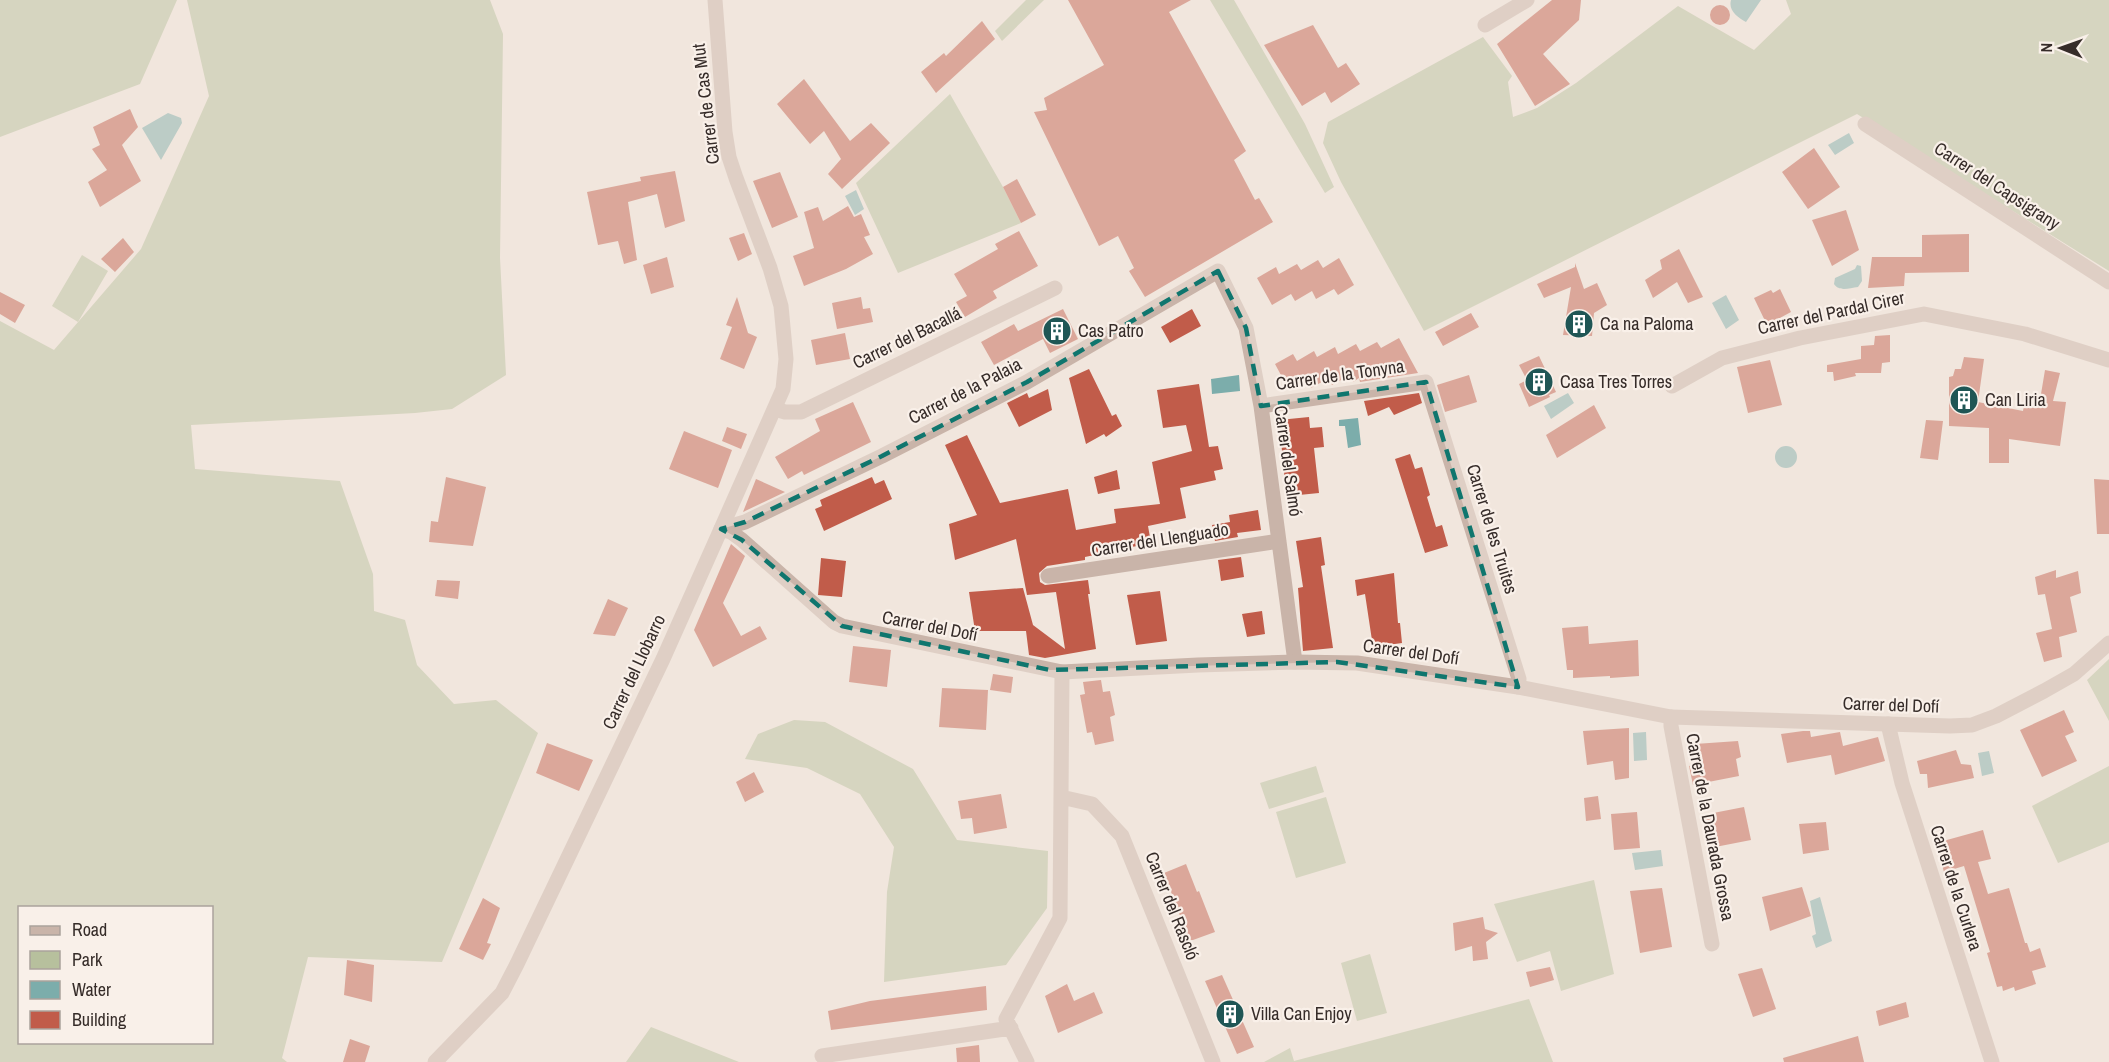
<svg xmlns="http://www.w3.org/2000/svg" width="2109" height="1062" viewBox="0 0 2109 1062" font-family="'Archivo Narrow',sans-serif">
<rect width="100%" height="100%" fill="#f1e6dd"/>
<path fill="#b7c09d" fill-rule="evenodd" d="M0,0h177l-37,84 -140,53z
M187,0h303l13,34 -3,224 6,117 -54,34 -37,4 -224,12 4,44 145,12 33,93 1,37 31,9 12,45 37,39 42,-4 42,33 -96,229 -134,-5 -26,101 5,4h-287v-741l54,29 87,-101 68,-153zM20,908h192v134h-192z
M1026,0h18l-42,41 -7,-10z
M1210,0h24l71,124 29,63 -9,6z
M1786,0h323v271l-252,-157 -433,217 -83,-149 -18,-39 5,-21 155,-85 29,39 -4,6 5,35 24,-9 39,-25 102,-77 76,44 37,-36z
M950,94l53,93 18,36 -123,50 -42,-90z
M82,255l26,16 -30,51 -26,-16z
M2109,659v62l-22,-41z
M794,720l31,2 88,47 44,71 91,11 -1,57 -41,57 -122,17 3,-90 7,-45 -34,-53 -53,-26 -62,-9 13,-25z
M1316,766l8,26 -55,17 -9,-26z
M2109,766v76l-51,21 -26,-57z
M1326,797l20,66 -50,15 -20,-66z
M1594,880l20,94 -53,17 -11,-40 -33,11 -23,-58z
M1370,954l17,59 -30,8 -16,-58z
M1529,999l24,63h-289l26,-14 4,13z
M651,1027l88,35h-113z"/>
<path fill="#7cadab" d="M1731,0h30l-15,22c-8,-5 -18,-11 -15,-22z
M168,113l13,5 1,5 -21,37 -19,-32z
M1849,133l5,10 -19,12 -7,-10z
M856,190l8,19 -9,6 -10,-19z
M1857,265l4,1 1,15 -4,6c-9,1 -19,5 -24,-3l1,-6 20,-9z
M1726,295l13,25 -13,9 -14,-26z
M1239,375l1,16 -28,3 -1,-15z
M1568,393l6,10 -23,16 -7,-13z
M1358,418l3,27 -13,3 -3,-22h-6v-6z
M1775 457a11 11 0 1 1 22 0a11 11 0 1 1-22 0Z
M1646,732l1,28 -13,1 -1,-28z
M1989,751l5,22 -12,3 -4,-23z
M1661,850l2,16 -28,4 -3,-17z
M1820,897l12,44 -16,7 -4,-12 4,-2 -6,-33z"/>
<path fill="#c15c4a" d="M1068,0h123l-22,12 77,139 -12,9 21,40 4,-2 14,24 -128,75 -16,-26 5,-3 -16,-32 -19,10 -65,-134 13,-2 -3,-12 60,-33z
M1552,0h29l-2,20 -36,34 27,30 -35,22 -38,-62z
M1710 15a10 10 0 1 1 20 0a10 10 0 1 1-20 0Z
M982,21l13,18 -59,54 -15,-21 23,-19 2,3z
M1313,25l25,43 8,-5 14,21 -29,19 -6,-11 -23,14 -38,-61z
M804,79l46,62 21,-18 19,20 -48,46 -14,-15 13,-15 -17,-28 -14,13 -33,-40z
M130,109l8,18 -16,18 19,36 -41,26 -12,-25 19,-12 -15,-21 8,-4 -7,-18z
M1814,148l26,39 -32,22 -26,-37z
M675,171l10,50 -20,7 -8,-34 -29,8 9,58 -13,4 -6,-23 -20,4 -11,-53 54,-11 -1,-4z
M780,172l18,45 -26,11 -19,-47z
M1017,179l19,36 -15,8 -18,-36z
M848,206l6,11 7,-3 9,21 -6,2 9,17 -27,15 -42,17 -11,-30 21,-8 -10,-36 14,-5 5,14z
M1846,210l13,40 -27,16 -20,-46z
M1019,231l19,35 -45,25 4,7 -32,19 -9,-15 11,-6 -13,-22 44,-25 -3,-5z
M744,233l8,21 -14,7 -9,-23z
M1969,234v38l-64,1 -1,13 -36,2 4,-31h50v-22z
M123,238l11,14 -19,20 -14,-13z
M1679,249l24,48 -15,6 -11,-21 -24,16 -8,-18 17,-11 -2,-9z
M667,257l7,30 -23,7 -8,-29z
M1339,258l15,27 -16,10 -4,-6 -18,10 -4,-8 -17,10 -4,-7 -19,11 -15,-27 19,-11 3,7 18,-10 4,6 17,-10 5,8z
M1575,263l9,26 13,-6 10,22 -13,8 -2,23 -29,-1 8,-48 -27,11 -7,-14 38,-17z
M1780,289l11,23 -24,13 -13,-27 17,-8 2,3z
M0,292l25,13 -10,18 -15,-9z
M737,297l11,36 9,4 -13,32 -24,-10 12,-32 -6,-2z
M861,297l2,12 7,-1 3,14 -36,7 -5,-26z
M1063,309l15,30 -28,14 -7,-14 -49,26 -13,-23 33,-18 4,7z
M1192,309l9,17 -31,17 -9,-16z
M1471,313l8,14 -36,19 -8,-14z
M845,333l5,26 -34,6 -5,-25z
M1890,335v27l-8,1 -1,10h-26l1,3 -22,5 -1,-9h-6v-7l34,-6v-13l13,-1 1,-9z
M1399,338l19,35 -58,9 -1,-4 -6,4 -3,-7 -18,10 -3,-7 -18,10 -4,-8 -18,10 -14,-26 18,-10 4,7 17,-10 3,6 18,-10 3,7 18,-10 4,7 17,-9 4,6z
M1539,356l17,36 -7,3 1,2 -21,10 -10,-23 8,-4 -8,-15z
M1964,357l20,2 -6,43 45,9 2,-12 15,1 5,-30 15,3 -7,28 13,1 -6,44 -51,-7v24h-20v-35l-40,-2v-49l4,-1 2,-7h6z
M1770,360l12,45 -34,8 -11,-46z
M1089,369l23,47 4,-2 6,12 -16,11 -2,-3 -18,10 -17,-66z
M1469,375l8,27 -32,10 -8,-27z
M1199,384l10,63 9,-1 5,23 -9,2 2,9 -36,8 6,30 -38,8 3,17 -66,14v3l-38,6 -8,7 1,9 5,3 43,-5 2,14h-2l8,55 -51,9 -16,-3 -3,-24h-51l-6,-39 54,-4 10,37 32,24 -9,-57 -29,3 -11,-56 -61,21 -6,-36 28,-9 -32,-70 22,-10 33,68 68,-14 8,41 40,-7 -2,-14 46,-5 -8,-42 40,-11 -6,-26 -23,3 -6,-38z
M1048,389l4,21 -33,17 -12,-24 20,-10 2,5z
M1419,393l3,10 -28,12 -5,-8 -21,9 -4,-15z
M853,402l18,40 -67,33 -2,-4 -14,8 -13,-22 45,-26 -5,-12z
M1594,405l12,23 -49,30 -11,-23z
M1309,417l1,11 12,-1 2,20 -10,1 5,45 -30,3 -1,-14h-3l-6,-62z
M1926,420l17,1 -5,39 -18,-2z
M727,427l20,7 -6,15 -19,-8z
M684,431l48,19 -14,38 -49,-19z
M1410,454l5,15 7,-2 8,28 -3,2 9,30 6,-2 6,21 -23,7 -30,-94z
M1117,470l3,19 -22,5 -4,-17z
M446,477l40,10 -13,59 -44,-4 2,-21 7,1z
M872,477l3,7 9,-4 8,19 -68,32 -9,-22 7,-3 -2,-6z
M756,479l29,13 -42,20z
M2094,479l15,1v54h-12z
M1258,510l3,20 -24,3 1,4 -23,4 -3,-16 18,-3 -1,-7z
M1321,537l4,28 -4,1 12,82 -30,3 -5,-63 5,-1 -7,-46z
M731,544l14,12 -22,47 18,33 19,-10 7,13 -54,28 -19,-37z
M1241,557l3,20 -23,4 -3,-21z
M821,558l25,3 -4,36 -24,-2z
M2056,570v8l22,-7 3,22 -11,4 7,35 -18,5 3,20 -18,5 -8,-29 16,-4 -7,-35 -7,1 -3,-18z
M1394,573l4,50h2l2,20 -29,4 -8,-53 -8,2 -2,-16z
M437,580l23,1 -2,18 -23,-3z
M1160,591l7,50 -31,4 -9,-50z
M608,599l20,9 -13,28 -22,-2z
M1262,611l3,23 -18,3 -5,-23z
M1588,626l1,18 49,-4 1,36 -29,2v-2l-37,2v-8h-6l-5,-42z
M853,646l38,4 -4,37 -38,-5z
M993,674l20,3 -2,16 -21,-3z
M1101,680l2,12 7,-1 5,24 -5,2 4,24 -19,4 -3,-13 -5,1 -7,-38 5,-1 -2,-12z
M942,688l46,2 -2,40 -47,-3z
M2064,710l10,22 -9,4 12,25 -35,16 -22,-47z
M1629,728v50l-14,2 -2,-19 -26,4 -4,-34z
M1803,731h7l1,6 29,-5 3,14 35,-9 7,24 -50,14 -4,-20 -44,8 -6,-29z
M1738,741l3,16 -5,2 3,17 -46,9 -4,-19 8,-2 -2,-20z
M547,743l46,17 -14,31 -43,-18z
M1956,750l5,14 10,1 3,13 -46,10 -1,-14h-7l-3,-13z
M754,772l10,20 -19,10 -9,-20z
M1001,794l6,34 -33,6 -2,-16 -11,1 -3,-18z
M1598,796l3,23 -15,2 -2,-23z
M1744,807l7,33 -41,8 -7,-33z
M1637,812l3,36 -26,2 -3,-36z
M1826,822l3,28 -26,4 -4,-30z
M1983,830l8,29 -13,3 10,32 21,-6 16,55h2l3,9 10,-4 6,19 -14,4 4,13 -21,7 -1,-4 -11,4 -1,-5 -5,1 -10,-34 3,-1 -26,-86 -20,6 -8,-29z
M1186,864l11,28 2,-1 16,41 -22,8h-4l-25,-67z
M1802,887l9,29 -41,15 -8,-34z
M1662,888l10,59 -32,6 -10,-62z
M483,898l17,10 -13,35 4,1 -8,16 -24,-11z
M1483,917l2,12 13,4 -12,9 2,17 -15,2 -1,-15 -17,5 -2,-28z
M347,960l27,5 -2,37 -28,-7z
M1550,967l4,13 -24,7 -4,-15z
M1762,968l14,41 -23,8 -15,-43z
M1222,975l32,72 -17,7 -32,-73z
M1067,984l7,17 20,-9 9,21 -45,20 -13,-37z
M986,986l1,24 -156,20 -3,-19 42,-10z
M1906,1002l3,15 -30,9 -3,-15z
M1858,1036l6,26h-80l-1,-4z
M350,1039l20,7 -5,16h-22z
M979,1045l1,17h-23l-1,-14z"/>
<g fill="none" stroke-linecap="round" stroke-linejoin="round">
<path stroke="#c9b4a9" stroke-width="15" d="M1485,25l42,-25
M1865,124l244,158
M1672,386l50,-28 78,-20 124,-24 101,20 84,26
M1261,406l165,-24 93,297 -1,8
M775,409l10,3h16l254,-124
M1048,576l231,-35
M1671,717v9l41,218
M1888,724l14,59 90,279
M1061,797l31,7 30,32 91,226
M822,1056l189,-28
M435,1062l67,-69 15,-29 146,-305 58,-130 24,-7 137,-66 145,-74 191,-111 28,57 15,78 34,256
M1027,1062l-21,-43 54,-101 2,-246"/>
<path stroke="#c9b4a9" stroke-width="15" d="M715,0l10,132 4,25 7,21 34,90 11,38 5,53 -3,30 -62,140 10,3 11,8 92,82 8,4 220,46 136,-7 97,-3 62,1 161,24 153,30 279,9 22,-1 24,-9 48,-25 30,-17 35,-31"/>
</g>
<path d="M0 0H2109V1062H0ZM1218,271l28,57 15,78 165,-24 92,305 -181,-25 -287,8 -208,-44 -100,-86 -21,-11 24,-7 137,-66 145,-74z" fill="#f1e6dd" fill-opacity=".55" fill-rule="evenodd"/>
<path fill="none" stroke="#0f766e" stroke-width="4.5" stroke-dasharray="12 8" stroke-linejoin="round" d="M1218,271l28,57 15,78 165,-24 92,305 -181,-25 -287,8 -208,-44 -100,-86 -21,-11 24,-7 137,-66 145,-74z"/>
<defs>
<g id="building-disc" transform="scale(1.5)"><circle r="9.5" fill="#1f5655" stroke="#f9f0e9"/><path d="M-4-6H4V6H1V3H-1V6H-4ZM-2.5-4.3h1.7v1.8h-1.7ZM.8-4.3h1.7v1.8H.8ZM-2.5-1h1.7V.8h-1.7ZM.8-1h1.7V.8H.8Z" fill="#fff"/></g>
</defs>
<g fill-rule="evenodd">
<use href="#building-disc" x="1579" y="324"/>
<use href="#building-disc" x="1057" y="331"/>
<use href="#building-disc" x="1539" y="382"/>
<use href="#building-disc" x="1964" y="400"/>
<use href="#building-disc" x="1230" y="1014"/>
</g>
<g text-anchor="middle" stroke-width="4.5" stroke-linejoin="round" paint-order="stroke">
<g font-size="18" fill="#362c29" stroke="#f9f0e9">
<text transform="translate(706 104) rotate(-97)" y="6">Carrer de Cas Mut</text>
<text transform="translate(1997 186) rotate(33)" y="6">Carrer del Capsigrany</text>
<text transform="translate(1831 313) rotate(-12)" y="6">Carrer del Pardal Cirer</text>
<text transform="translate(907 338) rotate(-26)" y="6">Carrer del Bacallá</text>
<text transform="translate(1340 375) rotate(-8)" y="6">Carrer de la Tonyna</text>
<text transform="translate(965 391) rotate(-27)" y="6">Carrer de la Palaia</text>
<text transform="translate(1288 461) rotate(82)" y="6">Carrer del Salmó</text>
<text transform="translate(1492 529) rotate(73)" y="6">Carrer de les Truites</text>
<text transform="translate(1160 540) rotate(-9)" y="6">Carrer del Llenguado</text>
<text transform="translate(930 626) rotate(11)" y="6">Carrer del Dofí</text>
<text transform="translate(1411 652) rotate(8)" y="6">Carrer del Dofí</text>
<text transform="translate(634 672) rotate(-65)" y="6">Carrer del Llobarro</text>
<text transform="translate(1891 705) rotate(2)" y="6">Carrer del Dofí</text>
<text transform="translate(1710 827) rotate(79)" y="6">Carrer de la Daurada Grossa</text>
<text transform="translate(1956 888) rotate(72)" y="6">Carrer de la Curlera</text>
<text transform="translate(1172 906) rotate(68)" y="6">Carrer del Rascló</text>
</g>
<g font-size="18" fill="#362c29" stroke="#f9f0e9" text-anchor="start">
<text x="1600" y="330">Ca na Paloma</text>
<text x="1078" y="337">Cas Patro</text>
<text x="1560" y="388">Casa Tres Torres</text>
<text x="1985" y="406">Can Liria</text>
<text x="1251" y="1020">Villa Can Enjoy</text>
</g>
</g>
<rect x="18" y="906" width="195" height="138" fill="#f9f0e9" stroke="#aba29c" stroke-width="1.5"/>
<rect x="30" y="926" width="30" height="9" fill="#c9b4a9" stroke="#aba29c" stroke-width="1.5"/>
<text x="72" y="936" font-size="18" fill="#362c29">Road</text>
<rect x="30" y="951" width="30" height="18" fill="#b7c09d" stroke="#aba29c" stroke-width="1.5"/>
<text x="72" y="966" font-size="18" fill="#362c29">Park</text>
<rect x="30" y="981" width="30" height="18" fill="#7cadab" stroke="#aba29c" stroke-width="1.5"/>
<text x="72" y="996" font-size="18" fill="#362c29">Water</text>
<rect x="30" y="1011" width="30" height="18" fill="#c15c4a" stroke="#aba29c" stroke-width="1.5"/>
<text x="72" y="1026" font-size="18" fill="#362c29">Building</text>
<g transform="translate(2061 48) rotate(271)" stroke="#f9f0e9" stroke-width="4.5" paint-order="stroke">
<path d="M0-4.5L10 22L0 15L-10 22Z" fill="#362c29"/>
<text y="-9" font-size="16" font-weight="bold" text-anchor="middle" fill="#362c29">N</text>
</g>
</svg>
